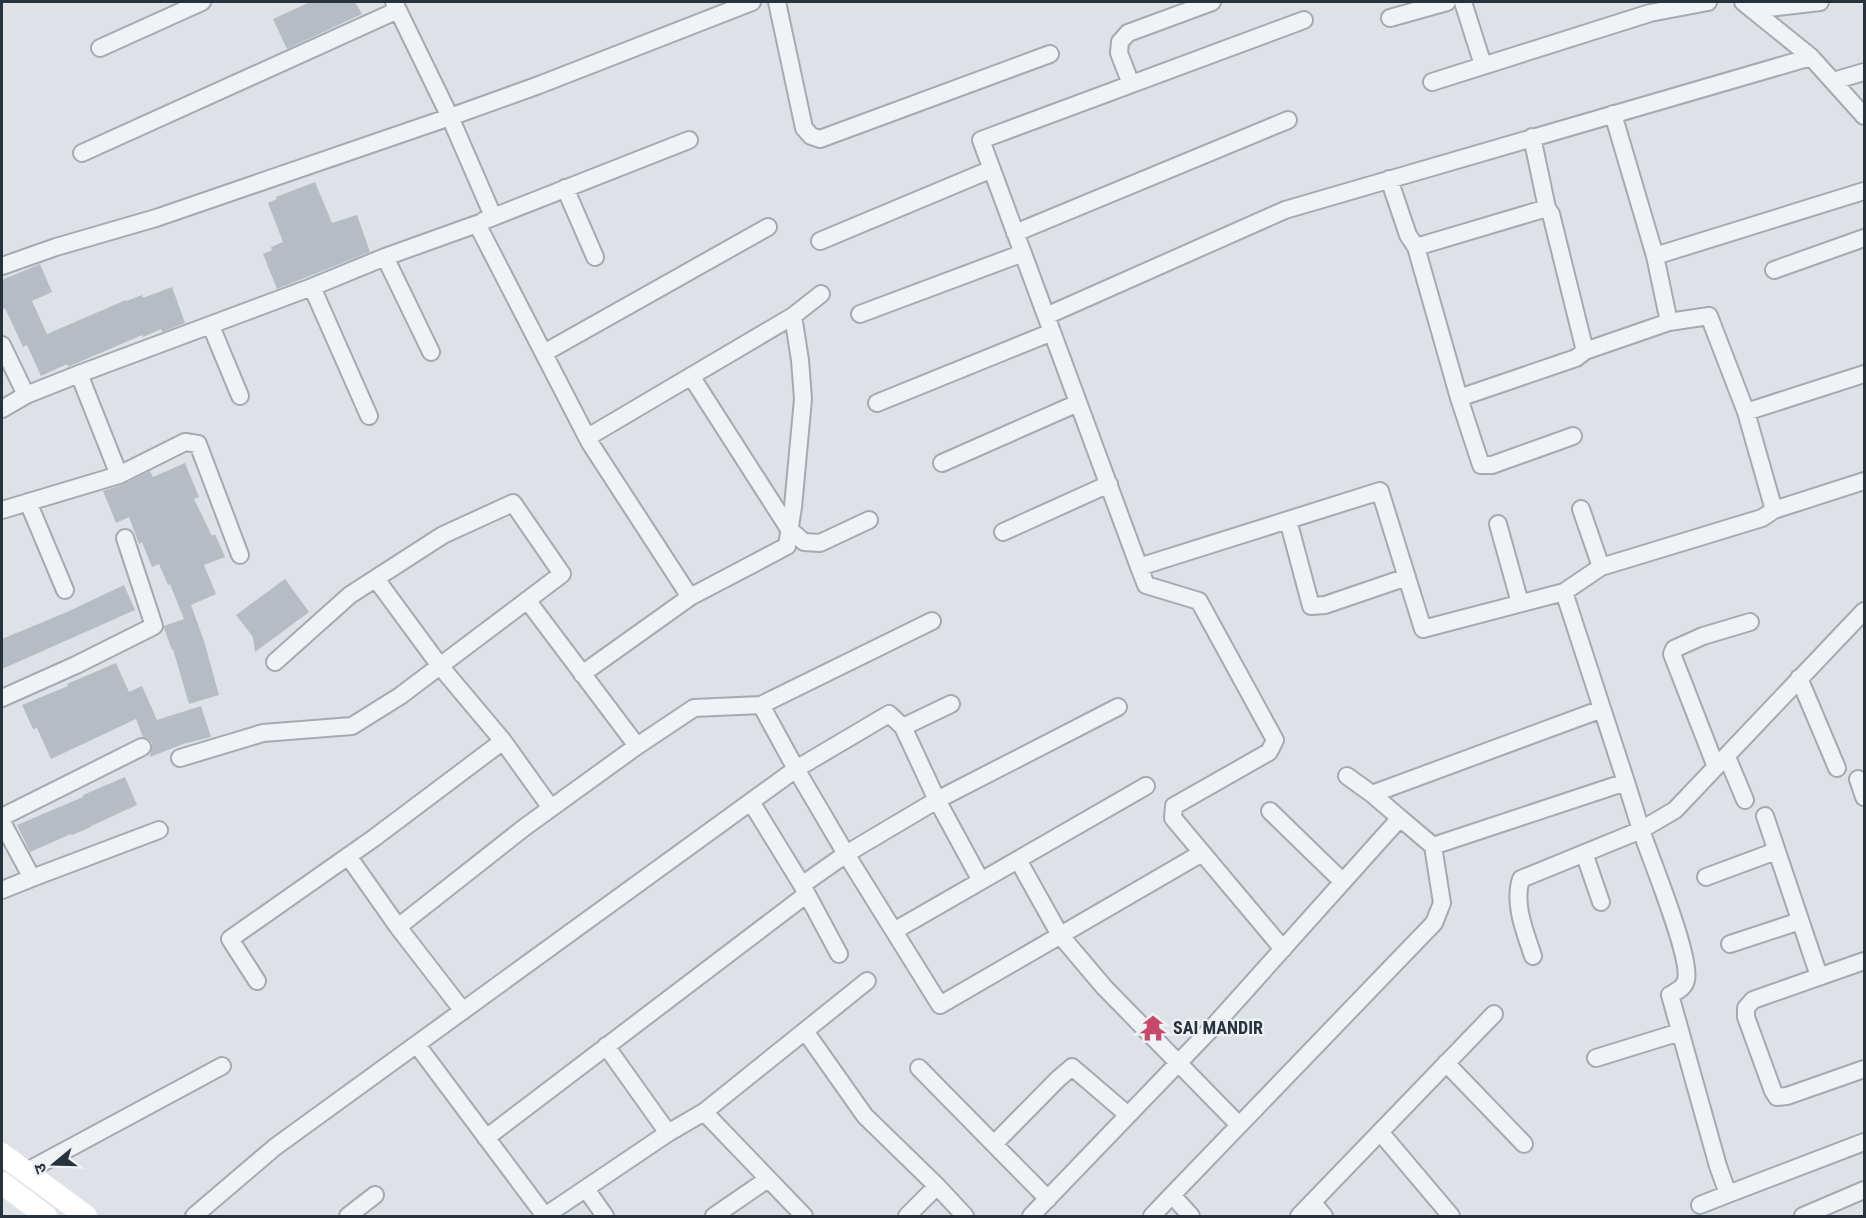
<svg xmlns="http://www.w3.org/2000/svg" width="1866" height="1218" viewBox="0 0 1866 1218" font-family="'Roboto Condensed','Noto Sans Devanagari',sans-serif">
<rect width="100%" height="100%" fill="#dee2e7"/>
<path fill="#b6bcc3" d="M310,2h45l7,12 -75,35 -14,-30z
M315,182l17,41 25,-8 13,37 -93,37 -14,-35 9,-4 -1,-3 12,-5 -15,-39 9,-4 -1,-2z
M40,264l12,28 -20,9 15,33 79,-34 1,1 15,-6 1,3 29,-11 13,36 -23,9 -1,-3 -18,8 -1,-2 -74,32 -1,-3 -26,12 -14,-31 -4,2 -18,-39 -3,2v-30z
M185,463l14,34 -5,2 18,37 3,-2 10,23 -21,8 12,29 -25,11 13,36 15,54 -30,9 -16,-55 -1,1 -8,-22v-2l20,-7 -14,-35 -2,1 -9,-21 -7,3 -10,-25 -3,2 -10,-27 -13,6 -13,-32 21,-7 26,-13 3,6z
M285,579l24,33 -54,40 -2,-15 -17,-22z
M124,585l11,25 -133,59v-30l65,-27z
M116,663l13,29 13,-6 15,34 44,-14 10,31 -28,7 -33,13 2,-14 -4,-4 -5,-2 -7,-18 -85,40 -14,-31 -4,1 -11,-24 46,-19 -1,-2z
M125,777l12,28 -46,21v1l-19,8 -1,-1 -41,18 -13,-27 66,-28v-2z"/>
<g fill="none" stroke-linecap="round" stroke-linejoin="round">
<g stroke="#a4aab1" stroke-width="20">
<path id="street" d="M394,2l56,115 43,99
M777,2l27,126 7,8 9,3 230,-85
M1463,2l20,63
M1743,2l68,55 53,59
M1753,10l67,-8
M1390,18l57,-16
M100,48l102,-46
M1833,81l31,-9
M1432,82l218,-69 58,-11
M1131,84l-12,-31 1,-11 8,-9 84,-31
M1613,114l42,142 14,66
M1532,137l15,71 4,6 34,137
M82,153l316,-143
M1389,179l19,56 8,12 43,151 22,67h11l81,-29
M565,188l30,69
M483,221l206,-81
M1015,233l273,-113
M820,241l172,-72
M1416,247l131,-39
M1655,256l209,-65
M385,257l46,95
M2,266l54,-19 100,-29 294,-101 89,-32 213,-83
M1774,270l90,-32
M312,287l57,129
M860,314l163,-61
M793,316l28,-22
M1046,316l239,-106 526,-153
M211,326l29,70
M2,345l24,50
M544,353l224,-126
M691,376l98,153 15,13 16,1 49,-23
M1459,398l117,-40 9,-7 84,-29 40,-6 37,96 28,98
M877,403l175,-71
M2,409l24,-14 53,-21 233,-87 73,-30 92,-33 113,219 100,154 -108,77
M1746,412l118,-38
M588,437l205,-121 7,44 3,39 -10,108 -6,39 -97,51
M942,463l136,-60
M119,475l66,-33 13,2 42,111
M28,502l37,88
M1581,509l20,58
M2,510l117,-35 -40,-101
M1288,520l23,86 14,-1 82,-28
M1498,524l22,79
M1003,532l106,-48
M1139,567l-158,-427 323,-120
M1564,592l37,-25 161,-49 12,-8 90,-29
M527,600l110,146
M1799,678l38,90
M2,698l74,-33 78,-39 -29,-88
M903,727l48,-23
M503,741l48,67
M1727,757l18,43
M180,758l83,-25 89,-7 48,-30 162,-122 -49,-71 -70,32 -93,60 -75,67
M1716,767l-44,-113 2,-5 29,-13 47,-14
M1347,776l25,18
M1858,779l6,18
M1626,782l15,48 34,-20 189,-199
M751,802l51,83
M1270,811l73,71
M1765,816l54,160
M2,817l140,-70
M1400,818l-28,-24 230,-85
M2,822l30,56 127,-48
M1584,853l17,49
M348,856l50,71
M1018,860l42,75 44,52 135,138
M1706,877l70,-26
M981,881l-44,-81 -34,-73 -14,-13 -93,55 50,85 91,-54 181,-93
M2,890l30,-12
M894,931l252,-145
M1730,944l70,-23
M839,954l-37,-69 44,-31 94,151 262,-152
M1533,956c-8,-24 -20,-52 -12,-77l120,-49c9,27 51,128 45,150 -2,9 -10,11 -16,15l48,171 10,28 136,-52
M1864,961l-111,39 -7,8v9l27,74 4,6 10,-1 77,-27
M257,981l-27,-42 144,-101 129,-97 -63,-75 -64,-87
M463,1011l-65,-84 127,-100 112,-81 57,-38 67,-3
M805,1031l60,85 72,70 -30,30
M417,1045l128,171 123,-83 36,-21 163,-131
M606,1046l62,87
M1596,1058l84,-26
M1446,1063l78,81
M919,1068l129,131
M704,1112l100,104
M1380,1132l71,84
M486,1138l321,-244
M994,1144l64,-65 14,-12 56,48
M27,1171l195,-105
M937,1186l28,30
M586,1189l19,27
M1312,1202l12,14
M1700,1205l28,-11
M194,1216l81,-69 521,-378 -35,-64 171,-84
M348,1216l27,-21
M714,1216l54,-37
M1031,1216l180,-187 189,-211 33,28 193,-64 -62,-190 -141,37 -43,-138 -241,76 7,18 53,16 76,139 -6,12 -95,54 -1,12 110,131
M1152,1216l20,-21
M1191,1216l-19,-21 262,-272 8,-20 -9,-57
M1299,1216l195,-202
M1803,1216l61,-26"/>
</g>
<use href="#street" stroke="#f0f3f5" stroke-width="16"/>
<path stroke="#fff" stroke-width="22" d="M2,1154l84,62
M2,1183l44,33"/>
</g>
<defs>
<g id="temple-bare" transform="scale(2.07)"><path d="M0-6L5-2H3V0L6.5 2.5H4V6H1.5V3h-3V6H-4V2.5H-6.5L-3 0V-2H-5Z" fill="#c64969" stroke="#edf1f5" stroke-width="2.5" paint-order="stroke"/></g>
</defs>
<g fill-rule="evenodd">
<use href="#temple-bare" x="1153" y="1028"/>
</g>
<g text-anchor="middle" stroke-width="4.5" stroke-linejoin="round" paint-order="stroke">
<g font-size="18" font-weight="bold" fill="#28323d" stroke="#edf1f5" text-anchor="start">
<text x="1173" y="1034">SAI MANDIR</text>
</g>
</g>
<rect width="1866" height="1218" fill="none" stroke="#28323d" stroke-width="6"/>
<g transform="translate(54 1164) rotate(251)" stroke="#edf1f5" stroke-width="4.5" paint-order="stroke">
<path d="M0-4.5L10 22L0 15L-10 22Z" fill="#28323d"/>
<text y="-9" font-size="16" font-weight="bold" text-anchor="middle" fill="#28323d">उ</text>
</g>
</svg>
